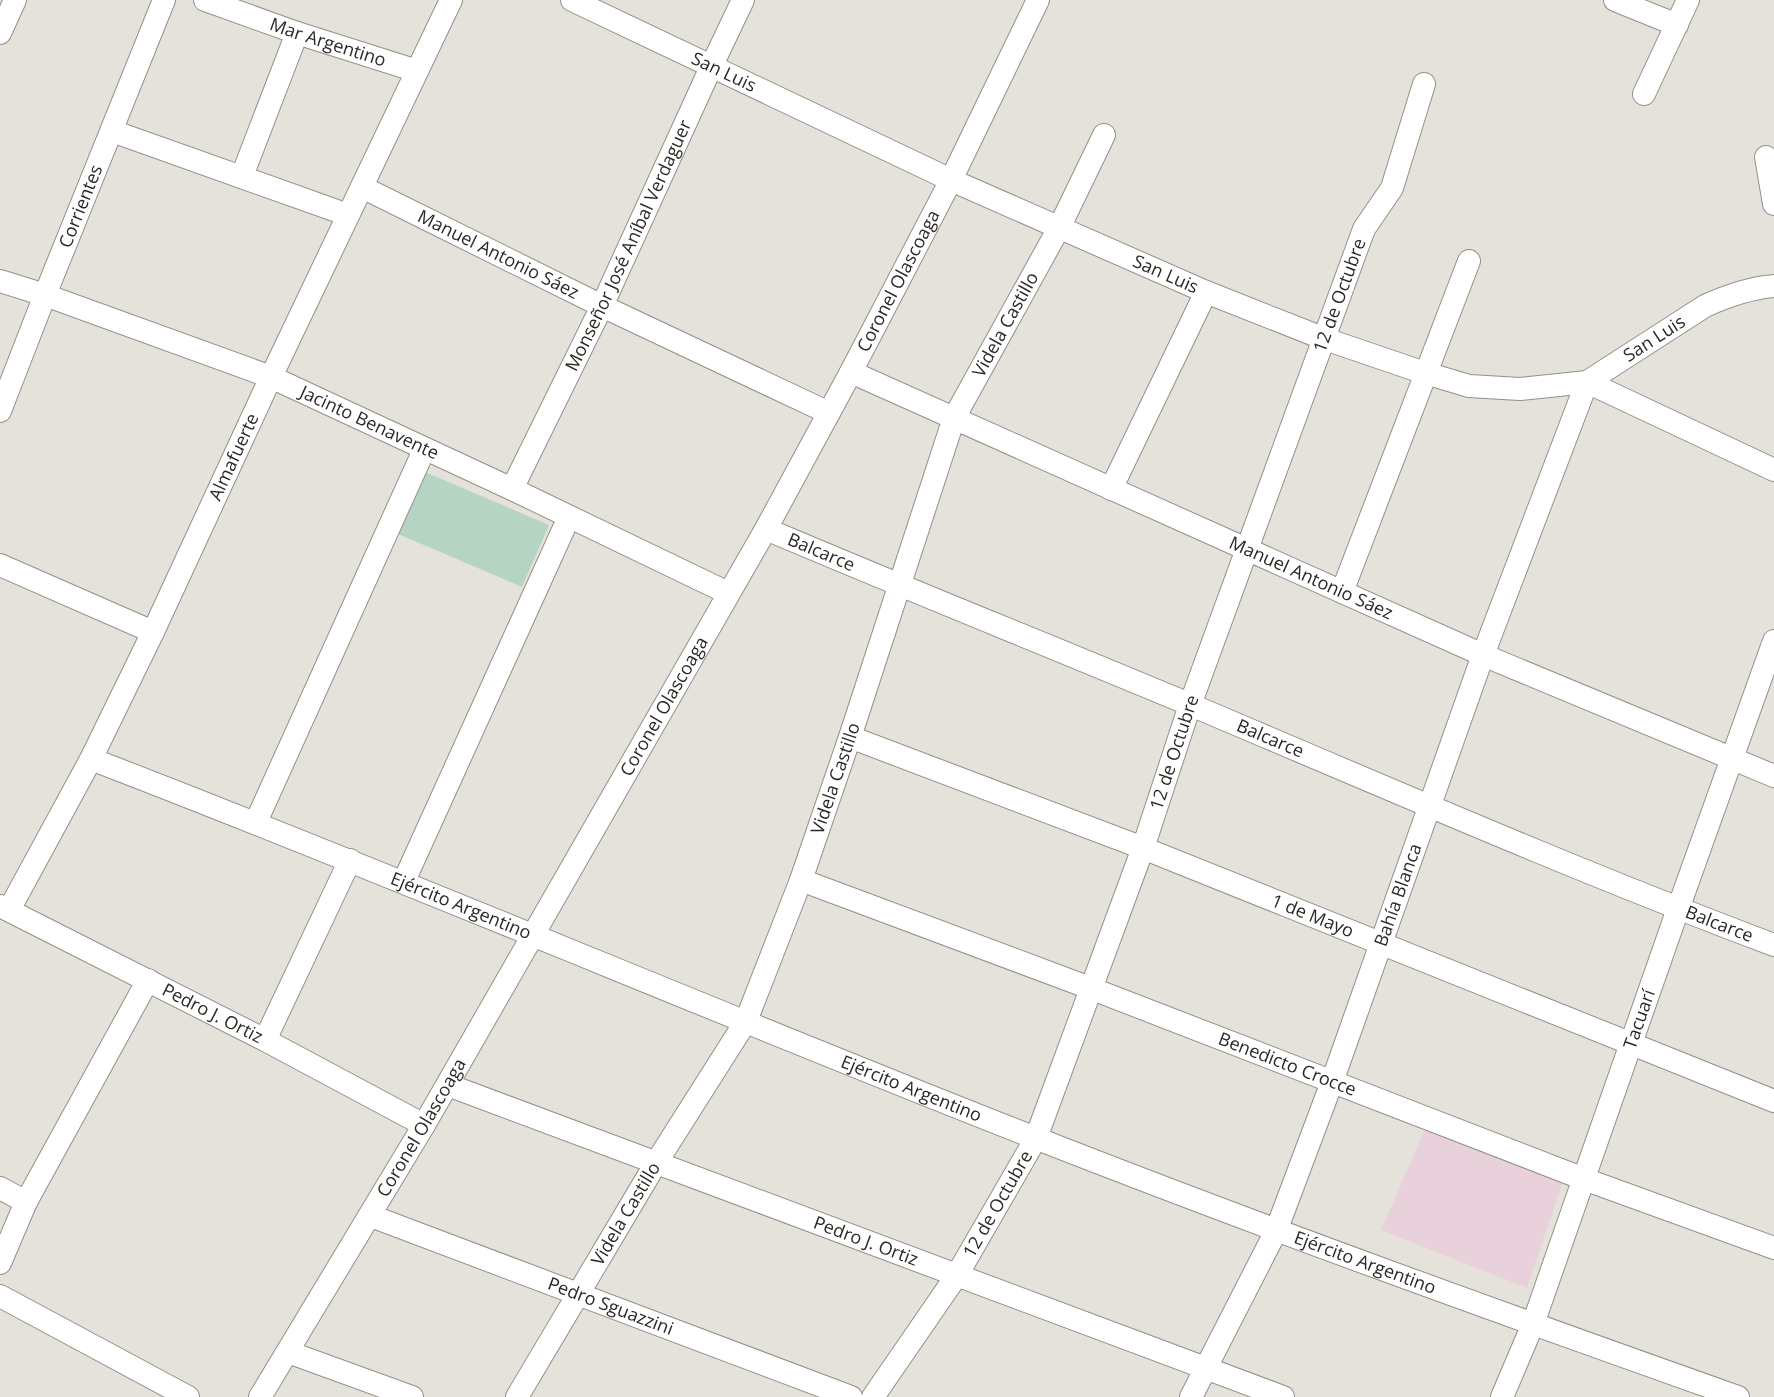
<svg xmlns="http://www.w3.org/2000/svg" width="1774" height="1397" viewBox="0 0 1774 1397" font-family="'Open Sans',sans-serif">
<rect width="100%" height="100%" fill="#e5e2db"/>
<path fill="#e9d1db" d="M1428,1122l136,57 -37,109 -146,-58z"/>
<path fill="#b6d4c4" d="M425,472l124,53 -27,62 -124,-53z"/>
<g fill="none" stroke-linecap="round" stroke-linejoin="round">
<g stroke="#939089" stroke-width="24">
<g id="minor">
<path id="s1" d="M205,0l92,33 120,38"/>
<path id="s2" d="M572,0l379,180 255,112 119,47 97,33 47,14 51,3 67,-7 118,-76c22,-10 45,-18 69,-20"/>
<path d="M1615,0l62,25"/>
<path d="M0,33l15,-33"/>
<path d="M1644,94l44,-94"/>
<path d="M112,131l236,84"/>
<path d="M1766,157l8,47"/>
<path d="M242,176l55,-143"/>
<path id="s3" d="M362,187l240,119 227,107"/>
<path id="s4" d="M0,281l45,14 226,82 241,112 216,104"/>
<path id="s5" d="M851,372l632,283 291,121"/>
<path d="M1587,382l187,88"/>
<path id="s6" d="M0,411l45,-116 119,-295"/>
<path id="s7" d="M512,489l90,-183 110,-241 31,-65"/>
<path d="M1111,489l95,-197"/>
<path id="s8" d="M766,529c141,60 284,117 425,176 194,82 386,166 583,240"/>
<path d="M0,565l153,67"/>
<path d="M1342,592l127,-331"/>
<path id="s9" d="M850,737l293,111 631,253"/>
<path id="s10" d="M91,759c318,122 630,256 947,380 232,91 466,175 700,258"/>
<path d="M256,822l168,-372"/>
<path id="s11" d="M801,880l289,108 494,191 190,69"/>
<path d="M404,881l165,-364"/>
<path id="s12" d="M0,906l265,134 159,85"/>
<path id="s13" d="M9,910l82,-151 62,-127 118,-255 180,-377"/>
<path d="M265,1040l85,-180"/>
<path id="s14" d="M448,1085l835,312"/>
<path d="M0,1188l26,14"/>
<path id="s15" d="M371,1216l480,181"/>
<path d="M0,1263l26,-61 122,-222"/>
<path d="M0,1296l188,101"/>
<path d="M288,1352l124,45"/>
<path id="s16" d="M260,1397l164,-272 342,-596 85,-157 100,-192 87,-180"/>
<path id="s17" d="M517,1397l139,-234 90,-142 55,-141 49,-143 104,-319 106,-192 44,-91"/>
<path id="s18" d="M873,1397l84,-122 79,-137 107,-290 47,-143 174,-476 28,-41 32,-104"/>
<path id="s19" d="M1191,1397l85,-166 56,-149 151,-427 104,-273"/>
<path id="s20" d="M1502,1397l31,-73 145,-415 96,-268"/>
</g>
</g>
<use href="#minor" stroke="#fff" stroke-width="22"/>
</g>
<g text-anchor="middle" stroke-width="5" stroke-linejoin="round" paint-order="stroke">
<g font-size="18" fill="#2b2927" stroke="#fff">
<text dy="6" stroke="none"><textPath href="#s1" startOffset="130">Mar Argentino</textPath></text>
<text dy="6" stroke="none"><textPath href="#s2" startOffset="168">San Luis</textPath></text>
<text dy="6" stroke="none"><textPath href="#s6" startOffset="220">Corrientes</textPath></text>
<text dy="6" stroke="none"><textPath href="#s7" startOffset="270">Monseñor José Aníbal Verdaguer</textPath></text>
<text dy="6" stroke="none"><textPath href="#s3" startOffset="152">Manuel Antonio Sáez</textPath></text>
<text dy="6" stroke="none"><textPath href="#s2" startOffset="654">San Luis</textPath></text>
<text dy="6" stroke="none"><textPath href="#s16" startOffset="1286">Coronel Olascoaga</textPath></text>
<text dy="6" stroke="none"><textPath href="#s18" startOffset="1202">12 de Octubre</textPath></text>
<text dy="6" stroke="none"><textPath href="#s17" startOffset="1185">Videla Castillo</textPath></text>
<text dy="6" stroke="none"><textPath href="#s2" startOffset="1176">San Luis</textPath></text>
<text dy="6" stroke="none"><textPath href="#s4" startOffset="396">Jacinto Benavente</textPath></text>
<text dy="6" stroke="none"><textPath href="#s13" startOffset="506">Almafuerte</textPath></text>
<text dy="6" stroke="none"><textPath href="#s8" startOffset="60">Balcarce</textPath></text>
<text dy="6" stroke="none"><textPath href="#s5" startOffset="504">Manuel Antonio Sáez</textPath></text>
<text dy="6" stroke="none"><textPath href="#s16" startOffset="800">Coronel Olascoaga</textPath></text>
<text dy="6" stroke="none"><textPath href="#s8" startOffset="546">Balcarce</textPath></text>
<text dy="6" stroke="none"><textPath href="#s18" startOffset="716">12 de Octubre</textPath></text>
<text dy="6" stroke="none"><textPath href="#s17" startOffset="699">Videla Castillo</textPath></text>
<text dy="6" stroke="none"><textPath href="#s19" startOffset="544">Bahía Blanca</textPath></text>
<text dy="6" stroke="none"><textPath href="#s10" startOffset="398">Ejército Argentino</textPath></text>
<text dy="6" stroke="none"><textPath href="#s9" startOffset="496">1 de Mayo</textPath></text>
<text dy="6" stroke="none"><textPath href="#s8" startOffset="1032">Balcarce</textPath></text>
<text dy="6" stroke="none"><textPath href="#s12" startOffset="238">Pedro J. Ortiz</textPath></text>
<text dy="6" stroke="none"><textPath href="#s20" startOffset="402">Tacuarí</textPath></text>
<text dy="6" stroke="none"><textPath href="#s11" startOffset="520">Benedicto Crocce</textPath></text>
<text dy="6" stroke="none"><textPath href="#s10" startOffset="884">Ejército Argentino</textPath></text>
<text dy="6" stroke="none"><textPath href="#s16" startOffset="314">Coronel Olascoaga</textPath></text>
<text dy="6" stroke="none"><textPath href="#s18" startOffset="230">12 de Octubre</textPath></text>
<text dy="6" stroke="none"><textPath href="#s17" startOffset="213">Videla Castillo</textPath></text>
<text dy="6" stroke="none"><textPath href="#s14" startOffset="446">Pedro J. Ortiz</textPath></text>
<text dy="6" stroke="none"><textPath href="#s10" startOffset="1370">Ejército Argentino</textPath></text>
<text dy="6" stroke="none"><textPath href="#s15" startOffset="256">Pedro Sguazzini</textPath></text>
</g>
</g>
</svg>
